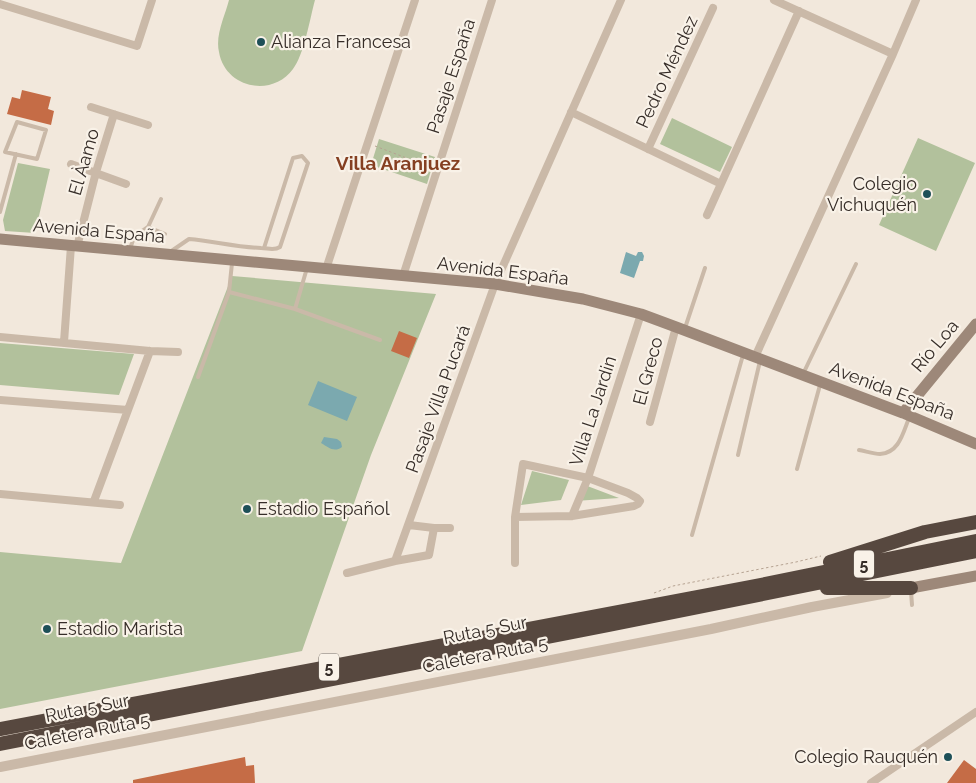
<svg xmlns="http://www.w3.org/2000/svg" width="976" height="783" viewBox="0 0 976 783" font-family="Raleway,sans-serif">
<rect width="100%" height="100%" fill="#f2e8dc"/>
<path fill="#b2c19c" d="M229,0h86c-5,18 -11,55 -22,69 -21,29 -68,19 -74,-17 -4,-17 6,-36 10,-52z
M672,118l60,29 -12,25 -60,-28z
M918,138l57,25 -39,88 -57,-26z
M379,139l56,18 -8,27 -56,-19z
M18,163l32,6 -15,64 -30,-2 -2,-11z
M232,276l204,18 -65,161 -69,196 -302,58v-157l121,11z
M0,343l134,11 -15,41 -119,-10z
M532,471l37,9 -8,20 -40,5z
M582,484l37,14 -44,3z"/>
<path fill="#7ba9af" d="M626,252l10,4 2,-4h4l2,4 -1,5h-3l-6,17 -14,-5z
M318,381l39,16 -10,24 -39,-16z
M324,437l13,2 4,3 1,5c-8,6 -14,0 -21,-4z"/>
<path fill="#c56c46" d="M22,90l29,7 -3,12 6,2 -3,14 -44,-11 5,-17 8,2z
M399,331l18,7 -8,20 -18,-7z
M245,757l1,9 8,-1 1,18h-122v-3z
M964,760l12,9v14h-29z"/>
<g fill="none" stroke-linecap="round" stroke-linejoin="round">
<path stroke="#b6a392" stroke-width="1" stroke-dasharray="2.5 2.5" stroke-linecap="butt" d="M375,146l55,21
M654,593l19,-7 123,-24 25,-6"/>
<path stroke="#cab9a8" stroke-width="4" d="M17,122l29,8 -9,29 -32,-7z
M0,212l16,-58
M148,227l17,7
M130,249l4,-12 14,-10 13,-28
M170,252l19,-13c24,2 47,8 72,9 7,0 13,3 19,-1l28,-84 -6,-7 -9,2 -29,90
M232,263l-3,29 66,17 85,31
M295,309l12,-41
M685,328l20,-60
M803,374l53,-110
M198,377l31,-85
M859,450c6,1 15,4 21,4 19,-1 23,-21 29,-36
M738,455l22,-94
M797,469l23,-84
M692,535l51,-180
M911,591l1,14"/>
<path stroke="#cab9a8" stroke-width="8" d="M774,0l119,54
M0,4l137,42 15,-46
M91,107l57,18
M571,112l150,72
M648,149l65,-141
M71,164l55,20
M707,215l92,-204
M77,247l19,-75 18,-58
M326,269l89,-269
M403,276l89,-276
M0,337l150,14 28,1
M64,342l7,-96
M755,357l138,-303 23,-54
M0,400l128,10
M650,422l26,-95
M0,494l120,11
M94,501l56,-150
M572,516l16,-38 53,-164
M409,525l25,3 -5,27 -34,6 100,-277 126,-284
M434,528h16
M515,563v-46l8,-53 65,14 40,15 9,5 3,3 -2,3 -4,2 -62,10 -57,1
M347,573l48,-12
M871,783l105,-71"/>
<path stroke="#cab9a8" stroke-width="10" d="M0,767l711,-138 101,-22 75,-14"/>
<path stroke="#9d8879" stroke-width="11" d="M0,239l495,45 88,15 58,15 35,13 227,86 73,31
M903,413l73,-89
M911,588l65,-12"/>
<path stroke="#57483f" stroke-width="14" d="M830,562l95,-30 51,-10
M827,588h84
M0,729l751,-142 225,-46
M0,744l609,-119 367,-74"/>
</g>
<g fill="#1e5058" stroke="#f9f2e8" stroke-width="2">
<circle cx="261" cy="42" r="5"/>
<circle cx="927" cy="194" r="5"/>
<circle cx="247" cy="509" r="5"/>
<circle cx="47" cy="629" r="5"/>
<circle cx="948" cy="757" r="5"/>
</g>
<g text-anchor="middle" stroke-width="4.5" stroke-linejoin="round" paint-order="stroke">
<g fill="#f9f2e8" stroke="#706862" stroke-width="1">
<rect x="854" y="550.5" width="20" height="27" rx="4"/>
<rect x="319" y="653.5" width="20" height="27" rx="4"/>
</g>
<g font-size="16" font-weight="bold" fill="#362d28">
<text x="864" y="570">5</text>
<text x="329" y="673">5</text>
</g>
<g font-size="18" fill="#362d28" stroke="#f9f2e8" text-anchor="start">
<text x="271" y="48">Alianza Francesa</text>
<text x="917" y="190" text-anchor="end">Colegio<tspan x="917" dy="21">Vichuquén</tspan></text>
<text x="257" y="515">Estadio Español</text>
<text x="57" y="635">Estadio Marista</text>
<text x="938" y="763" text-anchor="end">Colegio Rauquén</text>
</g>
<g font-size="18" fill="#362d28" stroke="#f9f2e8">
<text transform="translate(667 72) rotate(-65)" y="6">Pedro Méndez</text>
<text transform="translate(451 76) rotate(-72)" y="6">Pasaje España</text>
<text transform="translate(84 162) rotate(-74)" y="6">El Àamo</text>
<text transform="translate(99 231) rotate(5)" y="6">Avenida España</text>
<text transform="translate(503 271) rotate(7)" y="6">Avenida España</text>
<text transform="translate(935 346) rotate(-50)" y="6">Río Loa</text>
<text transform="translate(648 371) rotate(-75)" y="6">El Greco</text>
<text transform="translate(892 391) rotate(21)" y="6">Avenida España</text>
<text transform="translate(438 399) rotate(-70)" y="6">Pasaje Villa Pucará</text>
<text transform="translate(593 411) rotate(-72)" y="6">Villa La Jardin</text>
<text transform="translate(485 630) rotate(-11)" y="6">Ruta 5 Sur</text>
<text transform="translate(485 655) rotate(-11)" y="6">Caletera Ruta 5</text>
<text transform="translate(87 708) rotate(-11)" y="6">Ruta 5 Sur</text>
<text transform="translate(87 732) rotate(-11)" y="6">Caletera Ruta 5</text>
</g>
<g font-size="19" font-weight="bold" fill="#853f21" stroke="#f9f2e8">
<text x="398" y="170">Villa Aranjuez</text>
</g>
</g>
</svg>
